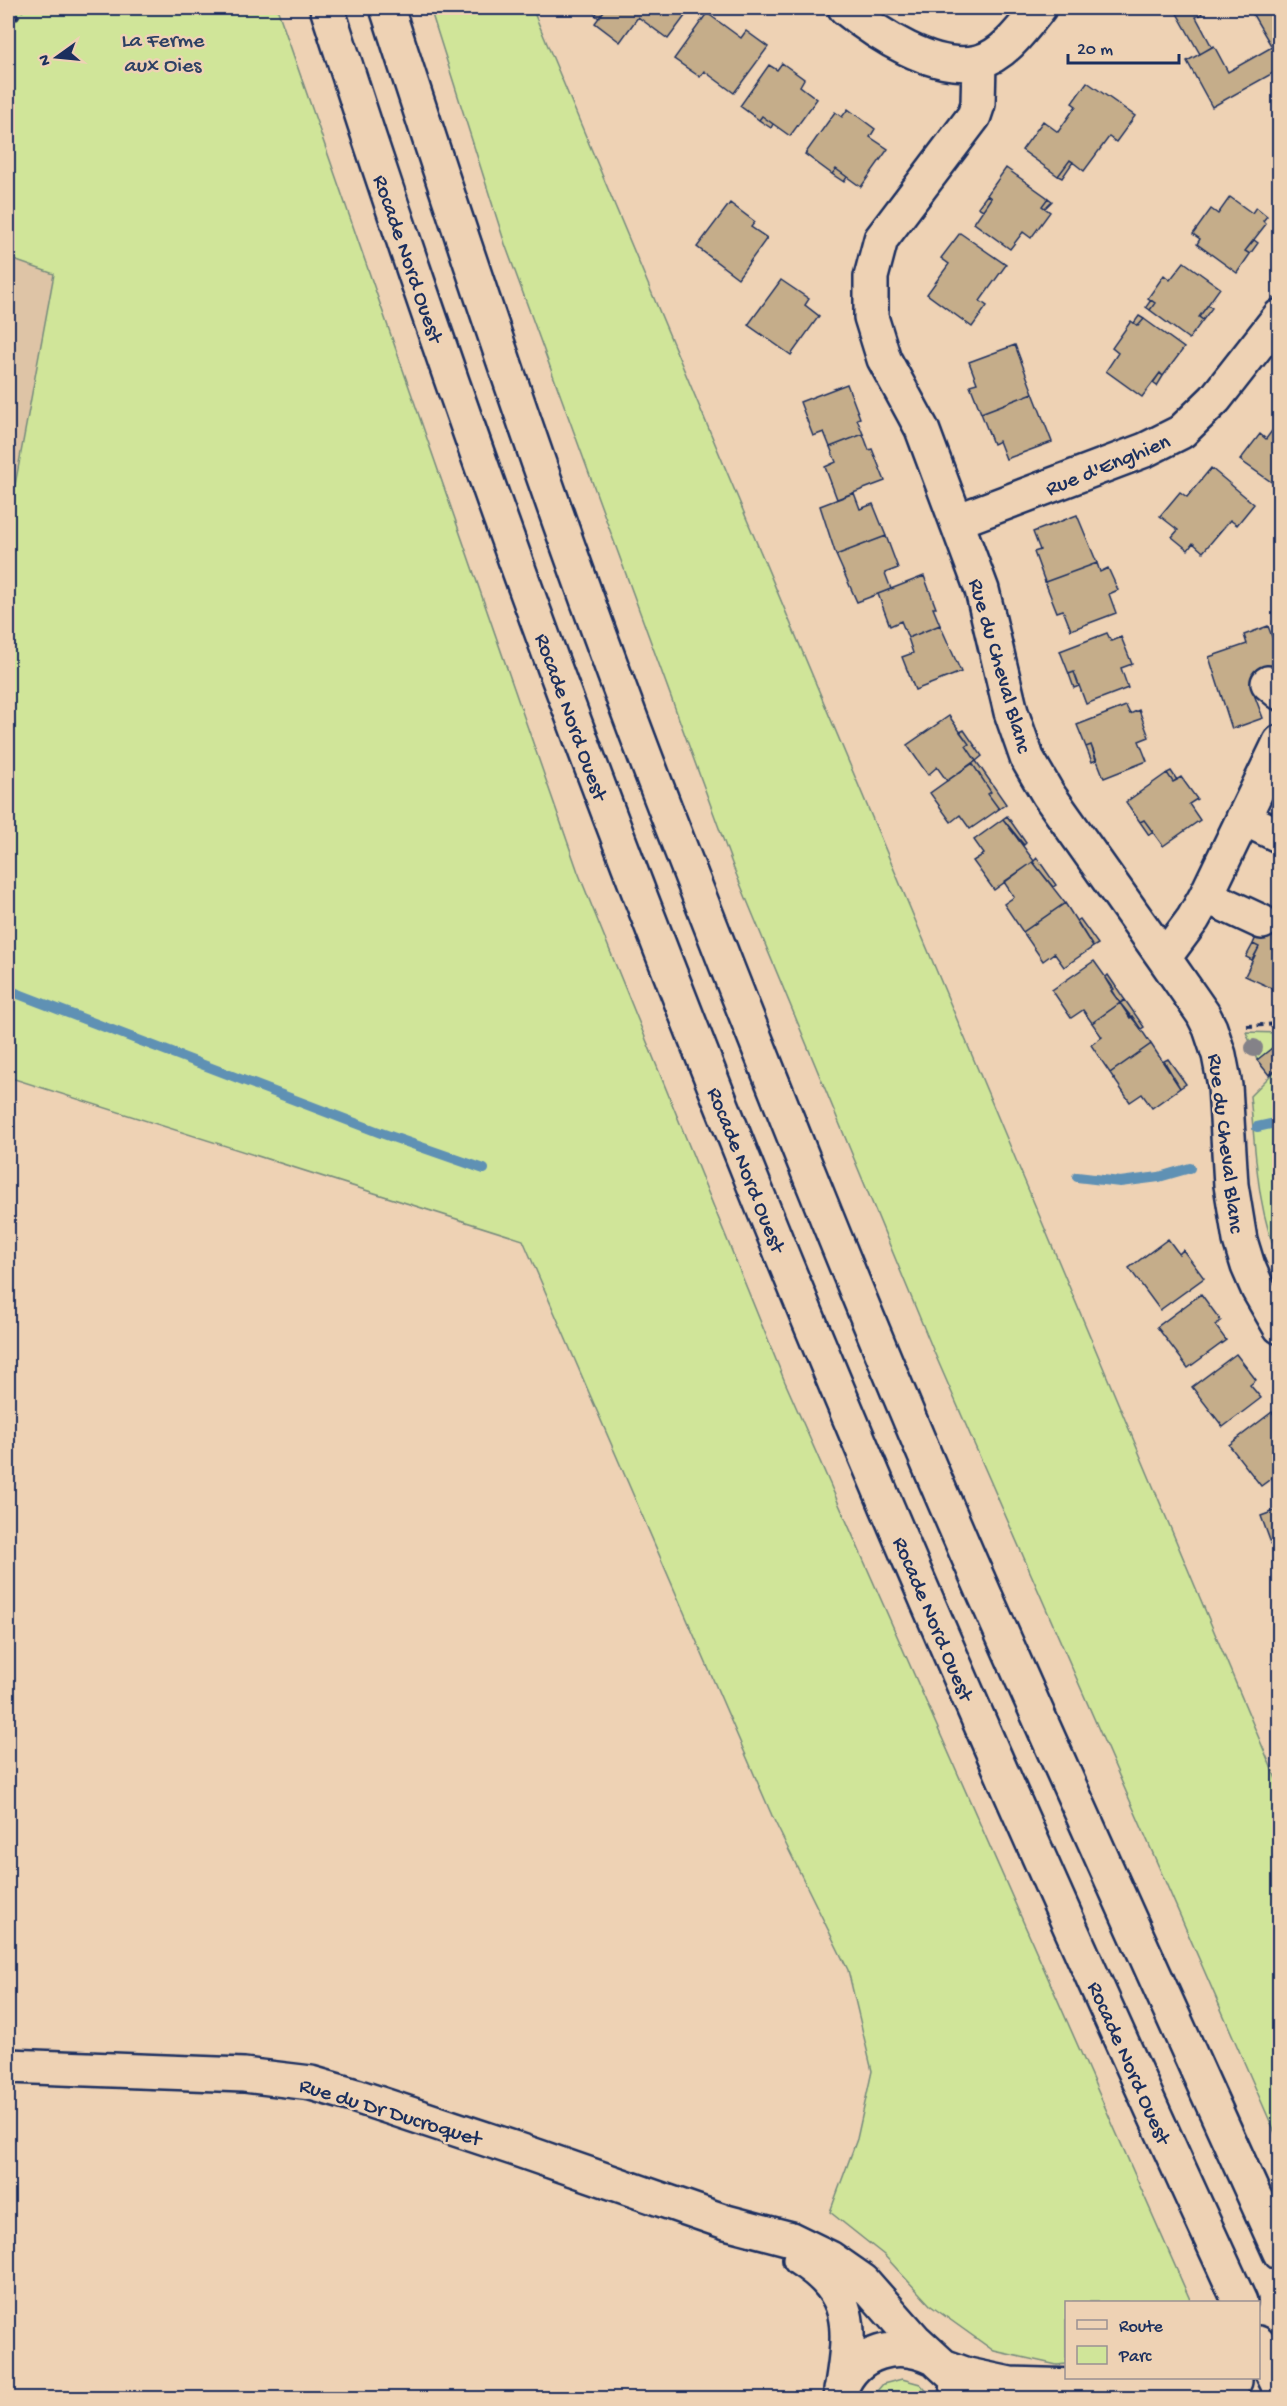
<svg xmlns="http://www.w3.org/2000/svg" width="1287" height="2406" viewBox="0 0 1287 2406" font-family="'Gochi Hand',sans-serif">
<rect width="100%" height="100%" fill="#eed2b4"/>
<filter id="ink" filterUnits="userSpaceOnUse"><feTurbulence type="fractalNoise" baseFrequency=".0167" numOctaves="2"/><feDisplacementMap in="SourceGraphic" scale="12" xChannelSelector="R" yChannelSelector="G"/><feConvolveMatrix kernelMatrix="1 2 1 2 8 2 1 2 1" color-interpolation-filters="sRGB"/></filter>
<g filter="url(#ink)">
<path fill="#dec4a6" d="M8,258l46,15 -46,250z"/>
<path fill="#d0e599" stroke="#768a7c" stroke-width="1.5" d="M8,8h269l301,864 207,510 406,920h-125v62l-9,1 -63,-14 -63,-45 -47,-51 -54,-43 27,-73 15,-68 -24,-101 -75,-152 -250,-578 -515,-163v-554l46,-249 -46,-16z
M430,8h102l747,1778v356l-345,-790 -200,-483 -229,-625z
M1246,1032l33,1v24l-7,-8 -15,11z
M1279,1067v193c-23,-53 -23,-108 -29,-164z
M902,2379l18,5 13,14h-62l12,-14z"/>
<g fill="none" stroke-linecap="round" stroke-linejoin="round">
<path stroke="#5f91b4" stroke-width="10" d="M8,990l373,143 103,36
M1257,1127l23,-5
M1077,1177l43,5 39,-5 31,-9"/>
</g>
<path fill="#c5ad8a" stroke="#1b2f5e" stroke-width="1.5" d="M601,8h5l-7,10 -4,-3z
M606,8h85l-23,31 -30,-22 -18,25 -25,-19z
M1174,8h24l4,6 -6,3 16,30 -12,7z
M1249,8h31v61l-68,38 -25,-46 27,-15 14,26 44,-25z
M707,13l34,25 5,-7 22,16 -34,46 -30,-22 -4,6 -26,-18z
M782,63l22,16 -4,7 17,13 -27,37 -28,-20 -3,4 -19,-14 29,-41 8,5z
M1087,82l48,34 -19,26 -7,-5 -25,34 -14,-11 -12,16 -36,-26 21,-29 15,11 18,-26 -4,-3z
M848,109l27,20 -5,8 18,12 -27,38 -25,-18 -4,5 -27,-20 30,-42 7,5z
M762,116l11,8 -2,4 -12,-8z
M1070,160l3,2 -11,16 -4,-2z
M1006,168l42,30 -6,8 8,6 -19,26 -8,-6 -13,17 -36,-26 17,-25 -4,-3z
M836,169l11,8 -3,5 -12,-8z
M987,195l4,3 -8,12 -5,-3z
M1230,197l22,16 4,-6 11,9 -4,5 3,3 -21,27 5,3 -13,19 -40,-29 3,-5 -7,-5 18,-25 7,5z
M1048,198l4,3 -7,7 -3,-2z
M730,203l25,19 -4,5 16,11 -29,40 -41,-31z
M960,233l46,32 -26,36 7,5 -15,21 -45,-33 22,-30 -8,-6z
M1254,240l4,3 -8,11 -5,-3z
M1184,262l36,26 -21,29 4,3 -14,19 -39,-29 5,-7 -7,-5 16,-23 6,5z
M781,280l28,19 -4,6 14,11 -28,39 -43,-30z
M1151,300l4,3 -5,7 -4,-3z
M1208,305l4,3 -9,12 -4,-3z
M1139,316l5,3 -6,7 -4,-3z
M1144,319l40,29 -21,28 -3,-3 -18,24 -36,-26 12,-18 -6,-5 19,-27 7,5z
M1015,345l18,48 -52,20 -11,-28 7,-2 -8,-21z
M1160,373l3,3 -6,10 -4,-3z
M847,384l13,34 -3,1 6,15 -33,13 -6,-15 -11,4 -13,-34z
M1033,393l19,49 -46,17 -7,-18 -6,3 -12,-31z
M1280,420v68l-40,-28 20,-26 6,5z
M863,434l6,16 3,-1 13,32 -48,18 -12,-32 11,-5 -6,-15z
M1211,468l43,36 -17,21 -7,-5 -27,32 -10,-9 -5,7 -16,-13 6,-7 -18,-14 20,-24 7,5z
M854,493l6,16 13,-5 13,32 -50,19 -16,-49z
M1077,515l20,48 -52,19 -11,-30 6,-2 -7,-18z
M886,536l12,32 -13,5 6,16 -34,13 -21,-47z
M1097,563l3,9 8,-4 10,22 -9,4 7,19 -45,17 -8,-20 -6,2 -12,-30z
M924,576l12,32h-3l7,17 -32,13 -7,-17 -11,5 -12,-32z
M940,625l21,47 -46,18 -13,-33 11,-4 -5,-15z
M1268,626l12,32v21l-28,10 11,29 -31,11 -23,-72 38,-13 -3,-9z
M1107,633l4,8 10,-4 11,27 -11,4 7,20 -42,16 -12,-32 -5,2 -9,-23z
M1074,672l5,14 -5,2 -5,-14z
M1126,706l4,8 9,-4 10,27 -10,4 8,20 -43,17 -13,-33 -5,2 -9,-22z
M949,716l20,28 -3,2 10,15 -29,20 -10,-14 -9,8 -21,-30z
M964,730l18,26 -6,5 -10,-15 3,-2 -9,-12z
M1091,745l5,15 -4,2 -6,-15z
M976,761l30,43 -7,5 -11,-15 3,-2 -19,-29z
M972,763l19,29 -3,2 11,15 -29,20 -10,-14 -9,7 -21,-29z
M1171,771l6,9 -4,2 -6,-9z
M1167,773l6,9 8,-5 16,22 -8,5 11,16 -37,26 -19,-26 -4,2 -14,-20z
M1007,816l19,27 -2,2 -21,-26z
M1003,819l31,42 -40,29 -21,-29 11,-7 -10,-14z
M1144,820l9,12 -4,3 -9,-13z
M1037,858l19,27 -3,2 -20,-25z
M1033,862l32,41 -42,29 -19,-28 10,-7 -10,-15z
M1065,903l28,44 -29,20 -10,-14 -11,8 -20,-29z
M1267,912l13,5v75l-35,-16 14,-29 -6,-3z
M1080,919l18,25 -5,3 -16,-26z
M1253,944l6,3 -7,13 -6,-3z
M1094,961l20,28 -3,2 9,12 -28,20 -9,-13 -12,8 -19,-28z
M1108,975l17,25 -5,3 -15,-25z
M1125,1000l19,27 -3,2 -21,-26z
M1120,1003l10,15 2,-2 19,28 -41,29 -19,-28 11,-8 -10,-14z
M1151,1044l29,44 -28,20 -10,-14 -12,8 -20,-29z
M1272,1048l8,9v10l-11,8 -12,-15z
M1168,1059l18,25 -6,4 -16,-27z
M1168,1239l11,15 4,-4 21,28 -44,32 -31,-42z
M1201,1294l20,27 -6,4 11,15 -38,28 -31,-41z
M1236,1354l20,26 -6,5 11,13 -38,29 -31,-40z
M1272,1412l8,9v51l-19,14 -32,-41z
M1280,1509v56h-1l-18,-49z"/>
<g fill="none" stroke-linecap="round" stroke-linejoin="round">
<g stroke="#1b2f5e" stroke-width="38">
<path id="minor" d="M845,8c32,26 89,64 133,54 26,-6 46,-35 61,-54
M979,62l-1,42 -4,12 -93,123 -10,38v40l13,42 38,70 60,161 29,122 16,46 21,36 116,164 39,56 7,14 9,27 6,31 6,99 9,55 8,26 10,23 22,38
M957,521l188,-71 36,-18 34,-33 65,-83
M1268,683l12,10
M1243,818l37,18
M1206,896l56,26
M1164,958l29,-39 13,-23 74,-154
M8,2066l236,9 67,8 45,13 160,53 210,73 65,17 39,19 33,23 52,59 38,35 10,23
M800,2259c54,34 51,69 42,126
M946,2367l22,8 42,9 132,4 93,-7
M841,2389c15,-38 57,-49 93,-31"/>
</g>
<g stroke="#1b2f5e" stroke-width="38">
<path id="highway" d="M327,8c129,402 274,798 432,1190 150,372 314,740 481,1104
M387,8c87,269 177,539 279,803 97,249 195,498 301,743 102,234 208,466 313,699
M1258,2343l22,46"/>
</g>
<path stroke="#1b2f5e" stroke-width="4" stroke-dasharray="6 4.5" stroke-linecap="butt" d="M8,27l5,-3 10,-16
M1247,1026l33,-2"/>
<use href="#minor" stroke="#eed2b4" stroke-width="33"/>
<use href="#highway" stroke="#eed2b4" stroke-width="33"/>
</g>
<circle fill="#848288" cx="1254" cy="1048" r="9"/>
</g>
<g text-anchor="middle" stroke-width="5" stroke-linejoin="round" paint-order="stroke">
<g font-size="22" fill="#2d4164" stroke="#eed2b4">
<text x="163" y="46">La Ferme<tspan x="163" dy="25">aux Oies</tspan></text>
</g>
<g font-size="22" fill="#1b2f5e" stroke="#eed2b4">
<text transform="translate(410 258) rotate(71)" y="8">Rocade Nord Ouest</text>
<text transform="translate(1107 463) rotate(-22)" y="8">Rue d'Enghien</text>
<text transform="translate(1002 665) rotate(74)" y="8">Rue du Cheval Blanc</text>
<text transform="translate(573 716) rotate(70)" y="8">Rocade Nord Ouest</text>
<text transform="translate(1228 1143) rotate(83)" y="8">Rue du Cheval Blanc</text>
<text transform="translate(748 1169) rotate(68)" y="8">Rocade Nord Ouest</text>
<text transform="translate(935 1618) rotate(67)" y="8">Rocade Nord Ouest</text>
<text transform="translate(1131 2062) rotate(66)" y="8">Rocade Nord Ouest</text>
<text transform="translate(391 2110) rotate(17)" y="8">Rue du Dr Ducroquet</text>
</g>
</g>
<rect width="1287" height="2406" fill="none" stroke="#eed2b4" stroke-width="30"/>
<rect x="15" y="15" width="1257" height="2376" fill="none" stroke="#1b2f5e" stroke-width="2" filter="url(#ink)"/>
<rect x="1065" y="2301" width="195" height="78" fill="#eed2b4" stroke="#9a9192" stroke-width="1.5"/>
<rect x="1077" y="2320" width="30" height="9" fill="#eed2b4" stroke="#9a9192" stroke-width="1.5"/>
<text x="1119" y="2331" font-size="18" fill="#1b2f5e">Route</text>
<rect x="1077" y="2346" width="30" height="18" fill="#d0e599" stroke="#9a9192" stroke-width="1.5"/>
<text x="1119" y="2361" font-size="18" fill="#1b2f5e">Parc</text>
<g transform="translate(57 57) rotate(255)" stroke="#eed2b4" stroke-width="4.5" paint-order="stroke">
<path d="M0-4.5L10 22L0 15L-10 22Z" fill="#1b2f5e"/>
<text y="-9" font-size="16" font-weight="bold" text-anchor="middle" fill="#1b2f5e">N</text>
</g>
<path d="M1068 54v9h111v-9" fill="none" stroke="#1b2f5e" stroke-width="3"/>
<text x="1077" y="54" font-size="18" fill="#1b2f5e" stroke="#eed2b4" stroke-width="4.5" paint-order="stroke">20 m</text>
</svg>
